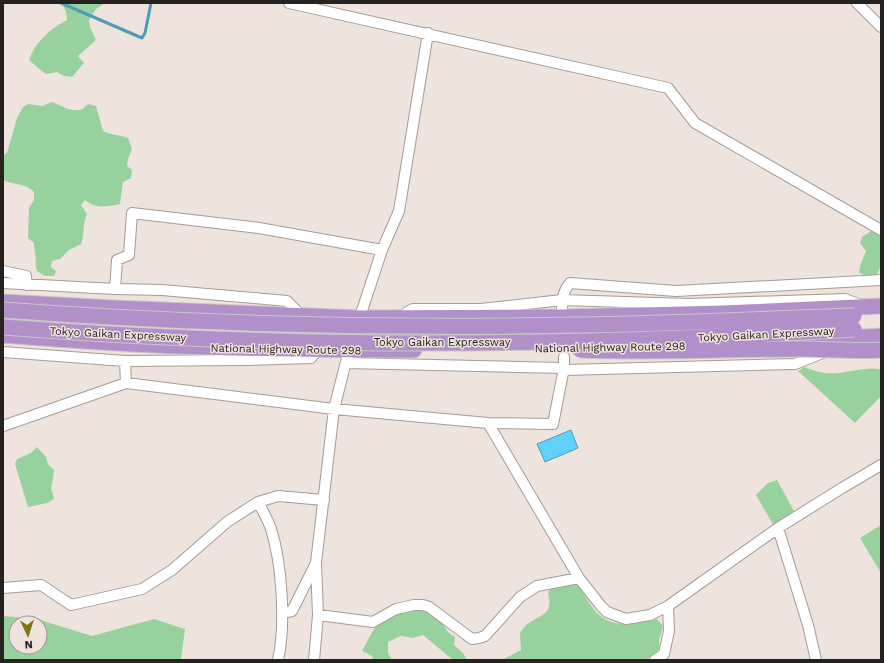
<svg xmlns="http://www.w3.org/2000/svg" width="884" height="663" viewBox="0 0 884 663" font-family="'Work Sans',sans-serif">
<rect width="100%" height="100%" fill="#efe3dd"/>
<path fill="#97d29e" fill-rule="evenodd" d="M62,3h43l-9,6 -7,11 1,7 6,13 -18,16 6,7 -12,14 -8,-1 -7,-4 -11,2 -8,-6 -9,-8c6,-18 21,-31 38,-40l-1,-8z
M52,102c8,3 19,10 28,8 3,-1 6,-4 8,-6l8,2 7,25c8,4 17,4 25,7l4,11 -4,10 -1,7 5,4 -1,8 -8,4 -3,22c-15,3 -24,5 -35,-4l-4,5 6,9c-5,11 -2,19 -6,30l-12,6 -9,9 -8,2 -1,6 5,4 -2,5h-9l-8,-5c-3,-9 0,-11 -2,-17 0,-4 -1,-6 -1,-11l-6,-5 1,-30 5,-8v-8c-10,-10 -19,-6 -31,-12v-25l4,-2 10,-35 6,-11 5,-3 14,2z
M871,231l10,4c0,12 3,31 -5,40h-11l-6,-2 1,-7 6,-15 -6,-8 2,-6z
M804,367c6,2 14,5 21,6 19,2 37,-7 56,-4v27l-26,27 -57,-52z
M37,447l9,10 2,7 6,6 -1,9 -2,9 3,11 -7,4 -19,4 -13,-43 2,-5 14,-6z
M777,480l17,31 -20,15 -18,-31 12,-12z
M881,525v48l-21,-35z
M569,584l10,2c14,23 20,39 51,38 9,0 18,-4 27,-5l6,7 -4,15v8l-2,3 -11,8h-144l19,-10 -1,-17c3,-4 5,-8 9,-10 15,-10 24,-9 19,-31l5,-6z
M419,609l14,5 7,6 8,12 7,5 -1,8 9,8 4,7h-14l-30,-25 -10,3 -12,-2 -13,6v11l4,7h-19l-1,-4 -10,-5c4,-7 7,-14 11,-20 10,-15 30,-19 46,-22z
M3,616l34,3 55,17 62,-17 31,10 -4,31h-178zM16,623h24v24h-24z"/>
<path fill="#60d1fb" stroke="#4f9cb9" d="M571,430l7,18 -33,14 -8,-18z"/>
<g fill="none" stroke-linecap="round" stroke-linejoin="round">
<path stroke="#4f9cb9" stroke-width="3" d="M61,3l81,35 3,-5 6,-30"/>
<path stroke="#c7bcb7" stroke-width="10" stroke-dasharray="10 5" stroke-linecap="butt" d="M562,320l2,37"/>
<g stroke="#a69b95" stroke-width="12">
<path id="minor" d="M289,3l379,85 27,35 186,107
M857,3l24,24
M3,271l23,5 1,9
M3,283l112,6 47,1 125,11 15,15
M115,289l2,-29 12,-5 3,-42 127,15 123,22
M562,314c0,-12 0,-22 8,-31l106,8 205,-11
M402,318l5,-6 6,-3h68l81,-9 126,4 157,-5 16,6
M3,352l122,9 121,-1 65,-2 6,-8
M125,361l1,22
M346,363l218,5
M564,370l231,-6 30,-12
M488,423l91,155 22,28 6,6 19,7 24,-4 18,-9 110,-78 64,-40 39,-23
M3,426l123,-43 208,26 154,14 65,1 11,-56v-11
M258,502c5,9 10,18 13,27 11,35 15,95 7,131
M778,528l30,97 8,35
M3,588l38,-3 30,20 71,-16 30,-19 55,-48 31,-20 20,-6 46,4
M282,613l10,-2 23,-46
M318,615l55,7 23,-13 18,-4h9l6,2 43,32 7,-1 6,-2 35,-39 17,-11 42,-8
M314,660l4,-45 -2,-52 18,-154 15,-59 33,-100 17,-39 29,-178
M655,660l9,-6 5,-23 -1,-25"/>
</g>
<g stroke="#c7c6c5" stroke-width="17">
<path id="highway" d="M3,302l111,6 246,10 204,-1 159,-4 158,-7
M3,335c38,3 76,6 115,8 98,6 197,7 296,7
M766,343l115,-7"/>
</g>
<use href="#minor" stroke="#fff" stroke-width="10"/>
<use href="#highway" stroke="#b18fc9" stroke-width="15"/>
<g stroke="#c7c6c5" stroke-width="17" stroke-linecap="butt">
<path id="highway-bridge" d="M3,310c190,14 382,19 573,15 93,-1 185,-6 278,-9
M3,327c283,22 568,20 851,2
M580,350c73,3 146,-1 219,-1 27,0 55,3 82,1"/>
</g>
<use href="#highway-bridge" stroke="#b18fc9" stroke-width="15"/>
</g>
<g text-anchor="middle" stroke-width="3" stroke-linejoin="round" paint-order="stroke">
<g font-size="11" fill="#262220" stroke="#efe3dd">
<text transform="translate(118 334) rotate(3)" y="4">Tokyo Gaikan Expressway</text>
<text transform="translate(766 334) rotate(-3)" y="4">Tokyo Gaikan Expressway</text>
<text x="442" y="346">Tokyo Gaikan Expressway</text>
<text transform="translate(610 347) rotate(-1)" y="4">National Highway Route 298</text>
<text transform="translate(286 349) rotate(1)" y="4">National Highway Route 298</text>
</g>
</g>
<rect width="884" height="663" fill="none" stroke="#262220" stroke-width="8"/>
<g transform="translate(28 635) rotate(176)"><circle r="19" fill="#efe3dd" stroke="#9f9691"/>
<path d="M0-3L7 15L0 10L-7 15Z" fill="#807316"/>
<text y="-6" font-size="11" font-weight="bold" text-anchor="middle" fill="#262220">N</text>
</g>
</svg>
